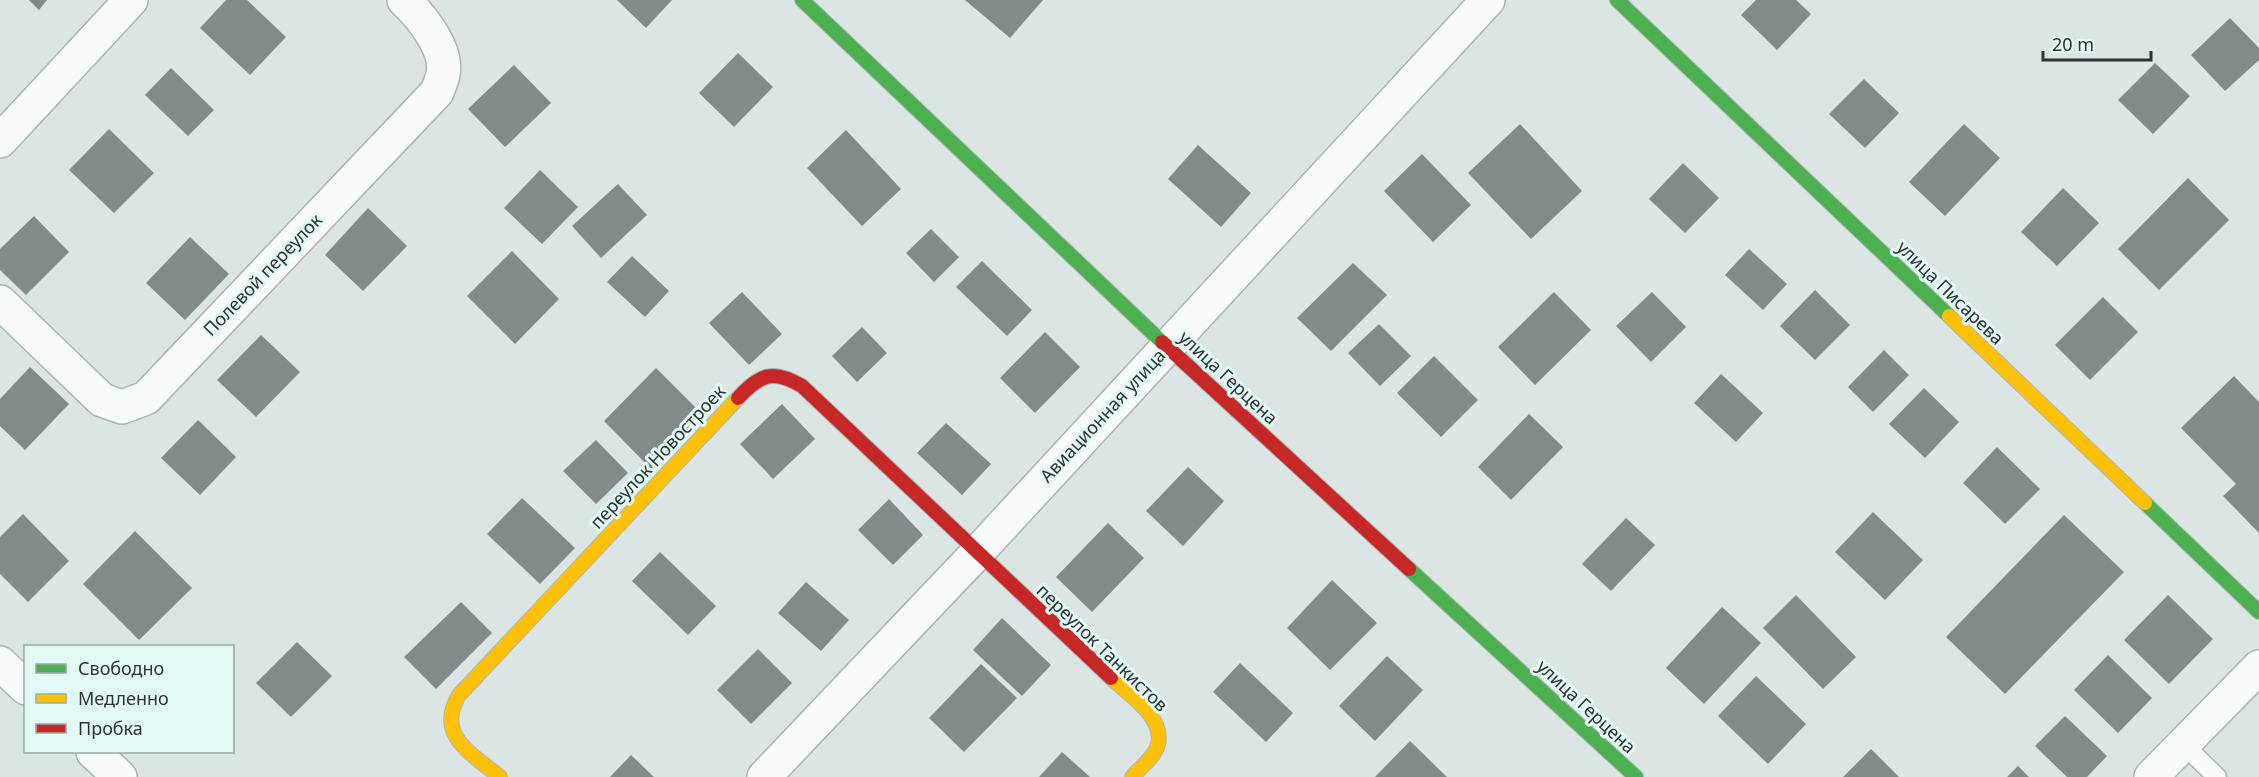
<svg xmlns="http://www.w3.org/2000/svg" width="2259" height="777" viewBox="0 0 2259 777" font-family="'Noto Sans',sans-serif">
<rect width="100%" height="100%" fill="#dae5e4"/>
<path fill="#838b8a" d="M29,0h18l-8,10z
M226,0h21l39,37 -36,38 -50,-47z
M617,0h55l-26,28z
M965,0h78l-33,38z
M1756,0h40l15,14 -34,36 -36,-35z
M2230,18l29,30v12l-34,31 -34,-36z
M738,53l35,34 -39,40 -35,-34z
M2155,63l35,33 -37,38 -35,-34z
M514,65l37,38 -46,44 -37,-38z
M171,68l43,42 -26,26 -43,-41z
M1864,79l35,34 -34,35 -36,-34z
M1520,124l62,67 -51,48 -63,-66z
M1964,124l36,34 -55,58 -36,-34z
M109,129l45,44 -40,40 -45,-43z
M846,130l55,59 -39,37 -55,-58z
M1198,145l53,48 -30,34 -53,-48z
M1422,154l49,51 -38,37 -49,-51z
M1683,163l36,35 -34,35 -36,-34z
M540,170l38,37 -36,37 -38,-36z
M2188,178l41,42 -70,70 -41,-41z
M618,184l29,31 -46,43 -29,-32z
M2063,188l36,35 -42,43 -36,-34z
M368,208l39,38 -44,45 -38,-36z
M34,216l35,36 -43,43 -26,-25v-21z
M931,229l28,28 -25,25 -28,-29z
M190,237l39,37 -44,46 -39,-37z
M1749,249l38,35 -24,26 -38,-35z
M512,251l47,48 -44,45 -48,-48z
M632,256l37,35 -24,26 -38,-35z
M982,261l50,49 -25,26 -51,-49z
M1353,263l34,32 -56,56 -34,-33z
M1815,290l35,35 -35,35 -35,-34z
M742,292l40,42 -33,31 -40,-42z
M1554,292l37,38 -56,55 -37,-38z
M1652,292l34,35 -35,35 -35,-36z
M2103,297l35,35 -48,48 -35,-35z
M1379,324l32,32 -31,30 -32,-33z
M862,327l25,26 -30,29 -25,-26z
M1045,332l35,35 -45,46 -35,-35z
M261,335l39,37 -44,45 -39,-37z
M1884,350l25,25 -36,37 -25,-25z
M1434,356l44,44 -37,37 -44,-44z
M30,367l39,37 -44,46 -25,-24v-27z
M656,368l48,48 -53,53 -47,-48z
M1721,374l42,39 -27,29 -42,-39z
M2234,376l25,26v131l-36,-37 13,-12 -55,-56z
M1924,388l35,34 -34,36 -36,-34z
M782,404l33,35 -42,40 -33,-35z
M1529,414l34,33 -52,53 -33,-33z
M198,420l38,37 -36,38 -39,-37z
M946,423l45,41 -29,31 -45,-42z
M596,440l32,33 -32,31 -33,-33z
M1997,447l43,42 -35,35 -42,-41z
M1188,467l36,34 -41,45 -37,-35z
M522,498l53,50 -35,36 -53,-50z
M889,499l34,36 -30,30 -35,-35z
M1873,512l50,48 -38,40 -50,-48z
M23,514l46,47 -41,41 -28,-28v-37z
M2064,515l60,57 -119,122 -59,-57z
M1626,518l29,27 -44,46 -29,-27z
M1108,523l36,35 -52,54 -36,-35z
M135,531l57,57 -53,52 -56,-56z
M660,552l56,54 -28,29 -56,-54z
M1332,580l45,43 -47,47 -43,-42z
M806,582l43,38 -28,31 -43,-38z
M1796,595l60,62 -33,32 -60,-61z
M2168,595l45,44 -44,45 -45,-44z
M461,602l31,31 -56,56 -32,-32z
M1722,607l39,36 -57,61 -38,-36z
M1002,618l49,47 -29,31 -49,-46z
M297,642l35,34 -41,41 -35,-34z
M758,649l34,34 -41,41 -34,-34z
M2108,655l44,43 -34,35 -44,-43z
M1387,656l36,34 -48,51 -36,-35z
M1240,663l53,50 -27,29 -53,-50z
M981,664l36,34 -53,54 -35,-34z
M1756,676l50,48 -38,40 -50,-48z
M2065,716l42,40 -20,21h-20l-32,-31z
M1410,741l37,36h-72z
M1871,749l28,28h-56z
M1062,752l28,25h-51z
M631,755l23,22h-44z
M2018,766l11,11h-22z"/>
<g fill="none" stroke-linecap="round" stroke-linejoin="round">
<g stroke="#adb5b4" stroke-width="21">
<path id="lane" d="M2184,745l33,32"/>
</g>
<g stroke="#adb5b4" stroke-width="36">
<path id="street" d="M0,141l131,-141
M0,302l102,98 20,7 24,-9 291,-306c2,-6 5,-12 6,-18 5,-25 -22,-58 -39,-74
M0,663l26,25
M93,752l27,25
M764,777l213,-224 511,-553
M2151,777l108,-110"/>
</g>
<g stroke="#adb5b4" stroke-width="16">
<path id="fast" d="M802,0l360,342
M1617,0l332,316
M2145,503l114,109
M1409,569l227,208"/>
</g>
<g stroke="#adb5b4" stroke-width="16">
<path id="slow" d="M1949,316l196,187
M1111,678c16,15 54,39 47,66 -3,13 -17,23 -26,33
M500,777c-29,-24 -65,-42 -41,-82l279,-297"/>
</g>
<g stroke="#adb5b4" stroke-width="16">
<path id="jam" d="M1162,342l247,227
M738,398c22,-23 34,-30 64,-12l309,292"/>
</g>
<use href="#lane" stroke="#f9fbfb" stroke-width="18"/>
<use href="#street" stroke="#f9fbfb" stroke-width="33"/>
<use href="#fast" stroke="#4caf50" stroke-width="14"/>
<use href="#slow" stroke="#ffc107" stroke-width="14"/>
<use href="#jam" stroke="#c62828" stroke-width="14"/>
</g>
<g text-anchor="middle" stroke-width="6" stroke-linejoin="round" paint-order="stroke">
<g font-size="18" fill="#2d3534" stroke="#e2f8f4">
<text transform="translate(263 275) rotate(-46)" y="6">Полевой переулок</text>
<text transform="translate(1950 293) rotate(44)" y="6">улица Писарева</text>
<text transform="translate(1228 378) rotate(43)" y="6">улица Герцена</text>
<text transform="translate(1103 416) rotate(-47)" y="6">Авиационная улица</text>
<text transform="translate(658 457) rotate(-47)" y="6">переулок Новостроек</text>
<text transform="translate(1102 648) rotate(44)" y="6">переулок Танкистов</text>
<text transform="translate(1586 707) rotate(43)" y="6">улица Герцена</text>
</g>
</g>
<rect x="24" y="645" width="210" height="108" fill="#e2f8f4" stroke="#9aaaa7" stroke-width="1.5"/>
<rect x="36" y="664" width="30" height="9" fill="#4caf50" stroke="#9aaaa7" stroke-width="1.5"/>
<text x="78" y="675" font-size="18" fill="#2d3534">Свободно</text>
<rect x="36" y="694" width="30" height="9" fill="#ffc107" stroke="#9aaaa7" stroke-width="1.5"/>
<text x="78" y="705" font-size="18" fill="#2d3534">Медленно</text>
<rect x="36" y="724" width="30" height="9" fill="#c62828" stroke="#9aaaa7" stroke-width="1.5"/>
<text x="78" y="735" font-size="18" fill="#2d3534">Пробка</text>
<path d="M2043 51v9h108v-9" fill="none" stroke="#2d3534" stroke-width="3"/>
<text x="2052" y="51" font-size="18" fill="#2d3534" stroke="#e2f8f4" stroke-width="4.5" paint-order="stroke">20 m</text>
</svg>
